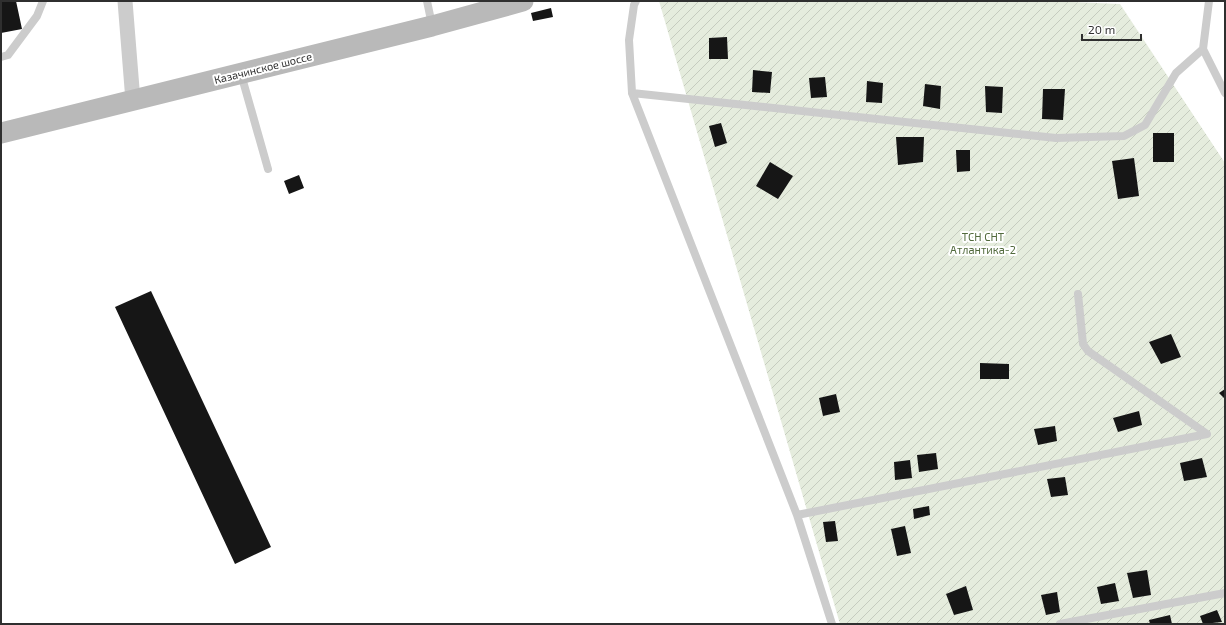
<svg xmlns="http://www.w3.org/2000/svg" width="1226" height="625" viewBox="0 0 1226 625" font-family="'Exo 2',sans-serif">
<defs>
<pattern id="garden-furrows" width="10" height="10" patternUnits="userSpaceOnUse"><rect width="10" height="10" fill="#e5ecdd"/><path d="M-1 1l2-2M0 10L10 0M9 11l2-2" fill="none" stroke="#c5cbbe"/></pattern>
</defs>
<rect width="100%" height="100%" fill="#fff"/>
<path fill="url(#garden-furrows)" d="M659,1h390l71,3 105,159v461h-385z"/>
<path fill="#161616" d="M1,1h15l6,28 -21,4z
M551,8l2,9 -20,4 -2,-8z
M727,37l1,22h-19v-21z
M753,70l19,2 -2,21 -18,-1z
M825,77l2,20 -16,1 -2,-20z
M867,81l16,2 -1,20 -16,-1z
M925,84l16,2 -1,23 -17,-3z
M985,86l18,1 -1,26 -16,-1z
M1043,89h22l-2,31 -21,-1z
M721,123l6,20 -12,4 -6,-21z
M1153,133h21v29h-21z
M896,137h28l-1,25 -25,3z
M956,150h14v21l-13,1z
M1134,158l5,38 -21,3 -6,-38z
M770,162l23,14 -15,23 -22,-13z
M299,175l5,13 -15,6 -5,-13z
M151,291l120,256 -36,17 -120,-257z
M1171,334l10,23 -20,7 -12,-22z
M980,363l29,1v15h-29z
M1225,389v10l-6,-6z
M836,394l4,18 -17,4 -4,-18z
M1139,411l3,14 -24,7 -5,-14z
M1055,426l2,15 -19,4 -4,-16z
M936,453l2,16 -19,3 -2,-17z
M1202,458l5,19 -23,4 -4,-18z
M910,460l2,18 -17,2 -1,-18z
M1065,477l3,18 -17,2 -4,-18z
M929,506l1,9 -16,4 -1,-10z
M835,521l3,20 -12,1 -3,-20z
M905,526l6,27 -14,3 -6,-27z
M1147,570l4,25 -18,3 -6,-25z
M1115,583l4,18 -18,3 -4,-17z
M966,586l7,24 -19,5 -8,-21z
M1057,592l3,20 -14,3 -5,-20z
M1217,610l5,12 -19,2 -3,-8z
M1170,615l2,9h-22l-1,-4z"/>
<g fill="none" stroke-linecap="round" stroke-linejoin="round">
<path stroke="#ccc" stroke-width="8" d="M427,1l5,24
M636,1l-2,4 -5,35 3,53 165,422 35,109
M1209,1l-6,48 22,44
M1,57l7,-2 29,-39 6,-15
M241,74l27,95
M632,93l424,45 68,-2 21,-11 31,-52 27,-24
M797,515l410,-81 -119,-83 -5,-7 -5,-50
M1060,624l165,-31"/>
<path stroke="#ccc" stroke-width="15" d="M125,1l8,100"/>
<path stroke="#b9b9b9" stroke-width="21" d="M1,133l431,-107 91,-25"/>
</g>
<g text-anchor="middle" stroke-width="4" stroke-linejoin="round" paint-order="stroke">
<g font-size="11" fill="#2f2f2f" stroke="#fff">
<text transform="translate(263 68) rotate(-14)" y="4">Казачинское шоссе</text>
</g>
<g font-size="11" fill="#526a3d" stroke="#fff">
<text x="983" y="241">ТСН СНТ<tspan x="983" dy="13">Атлантика-2</tspan></text>
</g>
</g>
<rect width="1226" height="625" fill="none" stroke="#2f2f2f" stroke-width="4"/>
<path d="M1082 34v6h59v-6" fill="none" stroke="#2f2f2f" stroke-width="2"/>
<text x="1088" y="34" font-size="12" fill="#2f2f2f" stroke="#ffffff" stroke-width="3" paint-order="stroke">20 m</text>
</svg>
